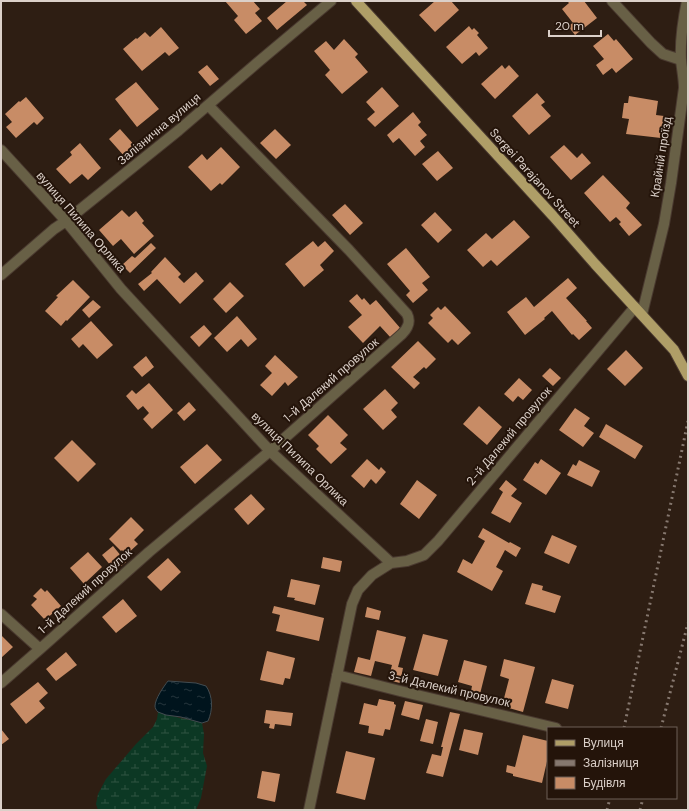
<svg xmlns="http://www.w3.org/2000/svg" width="689" height="811" viewBox="0 0 689 811" font-family="'DM Sans',sans-serif">
<defs>
<pattern id="wetland-marsh" width="20" height="14" patternUnits="userSpaceOnUse"><rect width="20" height="14" fill="#0c3824"/><path d="M1 5h8M5 5V1M11 12h8M15 12V8" fill="none" stroke="#2f5442"/></pattern>
<pattern id="water-ripples" width="26" height="14" patternUnits="userSpaceOnUse"><rect width="26" height="14" fill="#00141d"/><path d="M2 4q2-2 4 0t4 0M15 11q2-2 4 0t4 0" fill="none" stroke="#25353c"/></pattern>
</defs>
<rect width="100%" height="100%" fill="#2e1e13"/>
<path fill="url(#wetland-marsh)" d="M158,712c14,5 30,7 44,11l2,11 -1,19 4,13 -6,32 -5,12h-98l-2,-6 2,-10 8,-15 30,-35 17,-17 4,-8z"/>
<path fill="url(#water-ripples)" stroke="#424c51" d="M168,681l28,2 10,3c7,10 7,24 2,35l-6,2 -21,-6 -15,-2 -8,-3c-2,-2 -3,-4 -3,-6 0,-7 9,-20 13,-25z"/>
<path fill="#c88c66" d="M225,1h28l7,8 -5,4 7,8 -16,13 -12,-14 4,-4z
M287,1h16l4,4 -30,25 -10,-12z
M435,1h16l8,9 -24,22 -16,-17z
M567,1h17l13,17 -22,17 -7,-9 5,-3 -11,-14 7,-6z
M469,26l3,4 2,-2 5,5 -2,2 11,13 -9,8 -3,-4 -14,12 -16,-17z
M161,27l18,21 -10,8 -4,-4 -23,19 -19,-22 13,-11 1,1 8,-7 5,5z
M608,34l6,7 2,-2 17,20 -17,14 -4,-5 -9,7 -7,-10 8,-6 -11,-13z
M344,39l14,15 -3,3 13,15 -26,22 -17,-19 5,-5 -16,-19 12,-10 8,9z
M207,65l12,14 -9,7 -12,-14z
M502,65l3,4 4,-4 10,11 -24,23 -14,-15z
M136,82l23,27 -22,18 -22,-28z
M382,87l17,19 -24,21 -8,-8 8,-7 -9,-10z
M537,93l8,9 -4,3 10,11 -22,19 -17,-19z
M629,96l29,5 -2,14 8,1 -3,22 -35,-4 3,-15 -7,-1 2,-15h4z
M26,97l18,21 -7,7 -3,-3 -18,16 -10,-11 6,-5 -7,-8 14,-13 1,1z
M413,112l8,10 -3,3 9,10 -7,6 5,6 -10,9 -16,-18 -6,5 -6,-8z
M120,129l16,18 -11,10 -16,-18z
M275,129l16,16 -15,14 -16,-16z
M80,143l21,25 -13,12 -6,-6 -12,10 -14,-15 16,-14 -2,-3z
M564,145l13,13 5,-5 9,10 -20,17 -21,-23z
M221,147l19,20 -18,18 -2,-2 -9,8 -23,-24 14,-13 5,6z
M438,151l15,17 -16,13 -15,-17z
M603,175l27,28 -4,5 16,17 -13,11 -10,-12 2,-2 -5,-5 -6,5 -26,-29z
M345,204l18,19 -13,12 -18,-20z
M122,210l7,7 7,-6 8,10 -2,2 12,13 -20,18 -13,-15 -8,7 -14,-16z
M435,212l17,18 -14,13 -17,-18z
M514,220l16,17 -33,29 -6,-6 -8,7 -16,-17 19,-17 6,6z
M313,241l5,6 7,-6 9,10 -14,14 4,5 -20,17 -19,-23z
M151,243l5,5 -26,25 -8,-8 10,-9 3,2z
M406,248l24,29 -8,6 6,7 -15,13 -7,-8 4,-4 -23,-27z
M165,257l16,17 -3,3 6,6 12,-11 8,9 -24,23 -23,-25 -13,12 -6,-7 14,-11 -1,-1z
M568,278l9,10 -11,10 21,23h-1l6,7 -13,12 -6,-6 -1,1 -20,-24 -8,7 1,1 -20,16 -18,-23 19,-15 8,10z
M73,280l17,17 -23,24 -1,-1 -5,6 -16,-15 13,-14 -2,-1z
M230,282l14,14 -18,17 -13,-14z
M357,294l5,6 2,-2 6,7 6,-5 25,29 -10,9 -11,-12 -17,17 -15,-16 14,-12 -13,-14z
M93,300l8,7 -12,11 -7,-8z
M445,306l26,27 -13,12 -6,-6 -4,4 -20,-20 5,-5 -3,-3 8,-8 3,3z
M237,316l20,23 -9,8 -7,-8 -14,13 -13,-14z
M91,321l22,24 -16,14 -14,-15 -4,4 -8,-9z
M204,325l8,9 -13,13 -9,-10z
M418,341l18,18 -10,10 -2,-2 -11,10 7,6 -6,6 -23,-22z
M626,350l17,18 -18,18 -18,-17z
M275,355l23,22 -10,9 -3,-4 -13,14 -12,-11 12,-12 -7,-7z
M146,356l8,11 -12,10 -9,-10z
M550,368l11,10 -8,8 -11,-10z
M519,378l13,12 -9,10 -5,-4 -5,6 -9,-8z
M149,383l24,27 -21,19 -9,-10 6,-6 -6,-7 -5,4 -12,-14 6,-6 4,4z
M385,389l13,14 -7,7 6,7 -14,13 -20,-21z
M189,402l7,8 -12,11 -7,-8z
M479,406l23,21 -15,18 -24,-21z
M575,408l15,10 -6,8 10,7 -11,14 -24,-17z
M328,415l20,20 -8,8 7,6 -16,15 -15,-15 3,-3 -11,-11z
M606,424l37,22 -8,13 -36,-22z
M72,440l24,24 -18,18 -24,-24z
M207,444l15,16 -27,24 -15,-17z
M367,459l12,11 2,-3 5,5 -10,12 -5,-5 -7,9 -13,-12z
M541,459l20,14 -15,22 -23,-15 12,-18 3,2z
M579,460l21,11 -8,16 -25,-12 6,-11 3,2z
M417,480l20,15 -18,24 -19,-15z
M506,480l11,9 -6,7 11,7 -12,20 -19,-10 12,-21 -4,-3z
M251,494l14,15 -17,16 -14,-16z
M131,517l13,13 -10,10 4,4 -12,11 -4,-5 -1,1 -12,-12z
M483,528l26,15 1,-1 11,6 -5,9 -11,-7 -9,17 7,4 -11,20 -35,-19 6,-13 9,5 13,-23 -7,-4z
M552,535l25,11 -8,18 -25,-11z
M113,546l13,16 -11,9 -13,-16z
M88,552l14,15 -18,17 -14,-16z
M323,557l19,4 -2,11 -19,-4z
M168,558l13,14 -20,19 -14,-14z
M291,579l29,6 -5,20 -21,-5 1,-2 -8,-1z
M532,583l11,3 -1,4 19,6 -6,17 -30,-9z
M41,588l4,4 2,-2 14,16 -16,14 -14,-15 6,-6 -4,-3z
M123,599l14,17 -21,17 -14,-16z
M274,606l50,12 -5,23 -43,-10 4,-16 -8,-2z
M367,607l14,4 -2,9 -14,-3z
M377,630l29,7 -8,30 5,1 -3,15 -12,-3 4,-15 -17,-4 -4,15 -17,-4 4,-15 12,3z
M423,634l25,6 -10,36 -25,-6z
M1,635l12,12 -12,11z
M267,651l28,7 -5,21 -5,-1 -2,7 -23,-5z
M66,652l11,13 -21,16 -10,-12z
M504,659l31,8 -12,45 -21,-6 7,-27 -9,-3z
M464,660l23,6 -7,28 -9,-3 1,-5 -14,-4z
M552,679l22,6 -6,24 -23,-6z
M38,682l10,11 -9,8 6,7 -19,16 -16,-20z
M379,699l15,3v2l2,1 -6,25 -5,-1 -2,7 -15,-3 1,-7 -10,-2 5,-21 13,3z
M405,701l18,4 -4,15 -18,-5z
M266,710l27,3 -2,13 -16,-2 -1,5 -5,-1 1,-4 -6,-1z
M450,712l10,2 -17,63 -17,-4 6,-19 9,2 2,-9h-2z
M426,719l12,3 -5,22 -13,-3z
M1,729l8,10 -8,6z
M464,729l19,4 -5,22 -19,-5z
M523,735l25,6v16l-6,26 -29,-7v-2l-7,-2 1,-7 8,2z
M346,751l29,7 -10,42 -29,-7z
M262,771l18,3 -5,28 -18,-4z"/>
<g fill="none" stroke-linecap="round" stroke-linejoin="round">
<g stroke="#4a3a30" stroke-width="12">
<path id="minor" d="M612,1l39,42 12,11 18,6
M1,150l65,71 55,68 149,162 121,112 -19,12 -14,15 -6,14 -43,206
M1,275l53,-46 12,-8 113,-91 78,-67 74,-62
M642,314l22,-90 7,-41 13,-95c0,-9 -2,-18 -3,-28 -1,-19 2,-40 6,-59
M391,563l16,-2 17,-6 14,-14 197,-234
M1,614l39,35 109,-97 121,-101 132,-117c6,-6 9,-12 5,-20l-58,-64 -141,-145
M337,675l63,16 156,37
M1,683l39,-34"/>
</g>
<g stroke="#4a3a30" stroke-width="12">
<path id="major" d="M356,1l197,215 42,48 79,86 14,26"/>
</g>
<use href="#minor" stroke="#686046" stroke-width="10"/>
<use href="#major" stroke="#af9e67" stroke-width="10"/>
<path stroke="#86786f" stroke-width="3" stroke-dasharray="2 4" stroke-linecap="butt" d="M624,728l64,-307
M661,728l27,-105
M607,810l3,-12
M640,810l3,-12"/>
</g>
<g text-anchor="middle" stroke-width="4" stroke-linejoin="round" paint-order="stroke">
<g font-size="12" fill="#dbd0c9" stroke="#24140a">
<text transform="translate(159 129) rotate(-40)" y="4">Залізнична вулиця</text>
<text transform="translate(661 157) rotate(-81)" y="4">Крайній проїзд</text>
<text transform="translate(535 178) rotate(48)" y="4">Sergei Parajanov Street</text>
<text transform="translate(81 222) rotate(49)" y="4">вулиця Пилипа Орлика</text>
<text transform="translate(331 380) rotate(-41)" y="4">1-й Далекий провулок</text>
<text transform="translate(509 436) rotate(-50)" y="4">2-й Далекий провулок</text>
<text transform="translate(300 459) rotate(44)" y="4">вулиця Пилипа Орлика</text>
<text transform="translate(85 591) rotate(-42)" y="4">1-й Далекий провулок</text>
<text transform="translate(449 689) rotate(13)" y="4">3-й Далекий провулок</text>
</g>
</g>
<rect width="689" height="811" fill="none" stroke="#dbd0c9" stroke-width="4"/>
<rect x="547" y="727" width="130" height="72" fill="#24140a" stroke="#6d5f56"/>
<rect x="555" y="740" width="20" height="6" fill="#af9e67" stroke="#6d5f56"/>
<text x="583" y="747" font-size="12" fill="#dbd0c9">Вулиця</text>
<rect x="555" y="760" width="20" height="6" fill="#86786f" stroke="#6d5f56"/>
<text x="583" y="767" font-size="12" fill="#dbd0c9">Залізниця</text>
<rect x="555" y="777" width="20" height="12" fill="#c88c66" stroke="#6d5f56"/>
<text x="583" y="787" font-size="12" fill="#dbd0c9">Будівля</text>
<path d="M549 30v6h52v-6" fill="none" stroke="#dbd0c9" stroke-width="2"/>
<text x="555" y="30" font-size="12" fill="#dbd0c9" stroke="#24140a" stroke-width="3" paint-order="stroke">20 m</text>
</svg>
